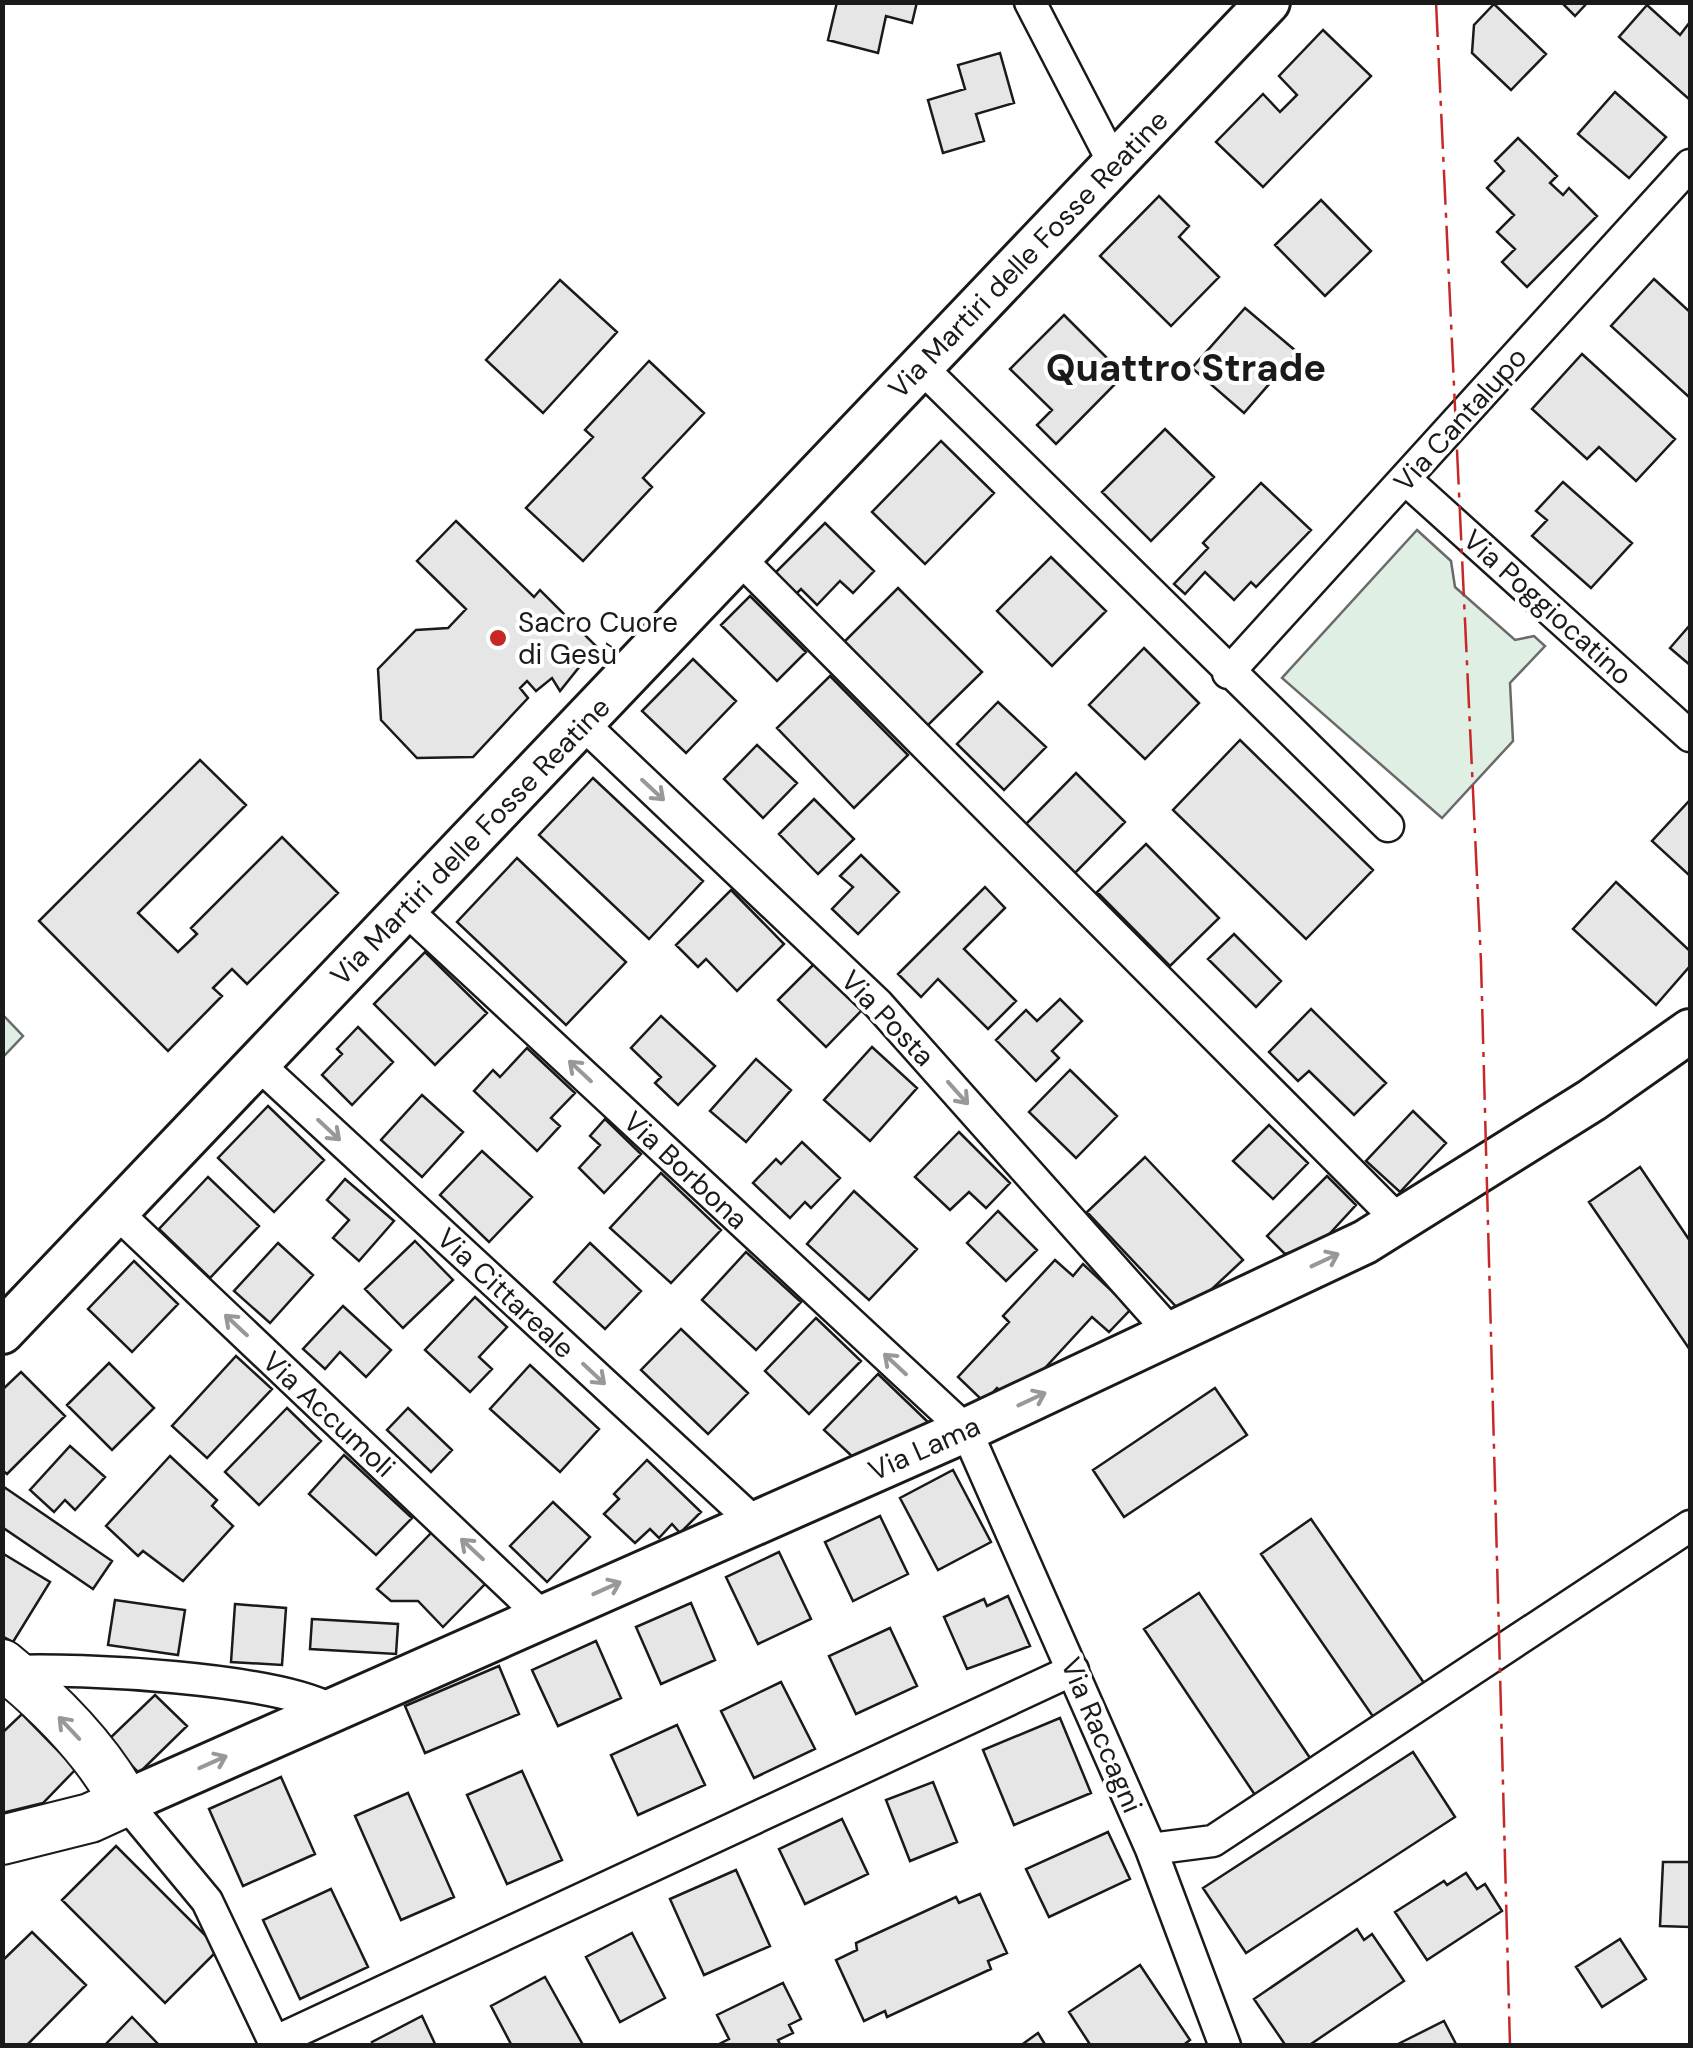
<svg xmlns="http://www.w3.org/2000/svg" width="1693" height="2048" viewBox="0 0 1693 2048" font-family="'DM Sans',sans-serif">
<rect width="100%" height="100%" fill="#fff"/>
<path fill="#e0efe3" stroke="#6a6a6a" stroke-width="2.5" d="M1417,530l34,31 4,26 60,53 19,-4 11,10 -35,37 3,58 -71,77 -160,-140z
M3,1015l20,21 -20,21z"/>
<path fill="#e6e6e6" stroke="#1a1a1a" stroke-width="2.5" d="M837,2l24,1 56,-1 -5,21 -26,-7 -8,37 -50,-13z
M1561,2h27l-13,14z
M1494,4l52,50 -35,36 -39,-37 2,-28z
M1647,5l33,30 10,-13v78l-71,-63z
M1323,30l48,46 -108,111 -47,-45 47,-48 17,18 17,-17 -18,-19z
M1000,53l14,50 -38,11 8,27 -41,12 -15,-53 37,-11 -7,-24z
M1615,92l51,45 -37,41 -51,-44z
M1518,138l39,38 -7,7 13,12 6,-7 28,28 -70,71 -25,-25 13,-13 -18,-17 17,-17 -27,-27 17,-17 -9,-10z
M1159,196l30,30 -10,11 40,40 -48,49 -71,-70z
M1321,200l50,51 -46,45 -50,-51z
M1654,279l36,33v86l-79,-72z
M560,280l57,52 -74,81 -57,-53z
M1245,308l52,44 -53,61 -52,-45z
M1064,315l60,60 -68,69 -19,-19 15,-15 -42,-41z
M1582,354l93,85 -39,42 -37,-34 -12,12 -55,-50z
M649,361l55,52 -61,65 9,9 -69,74 -57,-53 67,-71 -8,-7z
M1165,429l49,48 -63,64 -49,-49z
M941,441l53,52 -69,71 -53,-52z
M1563,482l69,61 -41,45 -59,-52 15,-16 -11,-9z
M1261,483l50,47 -55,57 -5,-5 -17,18 -29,-28 -20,22 -11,-10 34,-36 -5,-5z
M456,521l78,76 6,-7 56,56 -36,45 -8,-13 -16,13 -9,-10 -7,7 8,10 -55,59 -56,1 -36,-38 -3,-51 38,-39 32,-2 18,-19 -49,-48z
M825,523l49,48 -21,22 -13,-12 -23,24 -16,-16 -9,9 -21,-21z
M1051,557l55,54 -54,55 -55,-55z
M898,588l84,84 -57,56 -83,-84z
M750,596l56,56 -29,29 -56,-56z
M1690,625v40l-20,-17z
M1144,648l55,55 -54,56 -56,-54z
M693,659l43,42 -50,52 -44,-42z
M830,676l78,79 -54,53 -77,-80z
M998,702l48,45 -42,43 -47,-46z
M1240,740l133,130 -67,69 -133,-129z
M757,745l40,38 -34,35 -39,-39z
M200,760l46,45 -108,108 40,39 19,-18 -6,-6 91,-91 56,56 -91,91 -15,-15 -19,19 9,8 -54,55 -129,-130z
M1076,773l49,49 -50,51 -49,-49z
M593,778l110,103 -54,58 -110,-104z
M814,799l40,40 -36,35 -39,-40z
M1690,800v76l-38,-35z
M1146,844l73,74 -49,48 -73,-74z
M861,855l38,37 -41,42 -26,-25 21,-22 -13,-11z
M517,858l109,104 -60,63 -109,-103z
M1616,882l74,69v15l-34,39 -83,-76z
M985,887l20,21 -41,41 52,52 -28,28 -50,-50 -17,18 -23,-23z
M731,890l53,54 -47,47 -31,-32 -8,8 -22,-22z
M1234,934l47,47 -25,26 -48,-48z
M425,952l62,61 -52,52 -61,-61z
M814,964l48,46 -36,37 -48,-47z
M1060,999l22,22 -30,30 7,7 -23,23 -40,-41 30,-30 11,11z
M1311,1009l75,74 -32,32 -45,-44 -11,10 -29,-29z
M661,1016l54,50 -37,39 -23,-22 6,-6 -30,-29z
M358,1027l35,35 -41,43 -30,-30 20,-21 -5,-5z
M872,1047l45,41 -47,53 -46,-41z
M527,1048l48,45 -24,25 9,8 -23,25 -63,-60 19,-21 7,7z
M756,1059l35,31 -45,52 -36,-31z
M1070,1070l47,46 -41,42 -47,-46z
M422,1095l41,37 -41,45 -41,-37z
M268,1106l56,54 -50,52 -56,-54z
M1413,1111l33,32 -46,49 -34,-31z
M605,1119l36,35 -37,39 -25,-25 21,-23 -10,-9z
M1269,1125l39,38 -35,36 -40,-38z
M959,1132l51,51 -24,25 -17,-16 -19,18 -35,-33z
M802,1142l38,36 -29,30 -6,-6 -15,16 -37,-35 23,-24 5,5z
M482,1151l50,46 -43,45 -49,-47z
M1145,1157l98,103 -59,55 -97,-103z
M1640,1167l50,74v109l-101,-148z
M661,1173l60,57 -50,53 -61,-55z
M1327,1176l29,29 -35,38 -36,11 -18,-18z
M208,1177l51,49 -49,52 -51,-49z
M345,1179l49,42 -35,40 -26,-23 16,-18 -22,-20z
M854,1191l63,58 -48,51 -62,-56z
M998,1211l39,39 -31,31 -39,-38z
M415,1241l38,39 -50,48 -38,-39z
M278,1243l35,32 -43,48 -36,-32z
M590,1243l51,48 -36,38 -51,-47z
M746,1252l55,50 -45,48 -54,-50z
M1055,1260l18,16 10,-12 48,45 -22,23 -17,-15 -59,64 -26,16 -10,-9 -13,14 -26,-25 51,-55 -6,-6z
M134,1261l44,43 -46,48 -44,-43z
M475,1297l32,30 -28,30 13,12 -22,23 -45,-42z
M343,1306l48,44 -25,27 -26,-25 -15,17 -22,-20z
M816,1318l45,43 -52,53 -44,-43z
M681,1329l67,64 -40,41 -67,-64z
M236,1356l36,33 -65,69 -35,-32z
M109,1363l45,45 -42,42 -45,-45z
M530,1365l69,64 -39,43 -70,-63z
M21,1372l44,44 -58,58 -5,-4v-80z
M878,1374l52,50 -74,36 -32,-30z
M1215,1388l32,47 -123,82 -31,-47z
M287,1408l34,33 -62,64 -34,-33z
M408,1408l44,42 -21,22 -44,-42z
M70,1446l35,31 -30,33 -10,-10 -11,12 -24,-22z
M344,1455l68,63 -36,37 -67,-61z
M170,1456l47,44 -5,6 21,20 -50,55 -40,-30 -5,5 -32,-30z
M647,1460l54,52 -21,21 -8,-9 -13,14 -9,-9 -15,14 -31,-29 15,-15 -5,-5z
M953,1470l38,72 -53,28 -38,-72z
M4,1487l108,74 -19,28 -91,-62z
M553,1502l37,35 -43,45 -37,-36z
M880,1516l28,58 -55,27 -28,-59z
M1311,1519l113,164 -50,35 -113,-164z
M433,1531l53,52 -43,44 -25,-26h-27l-14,-12z
M779,1552l32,67 -53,25 -32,-67z
M2,1553l48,29 -37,60 -11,-6z
M1199,1593l111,165 -55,37 -111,-166z
M1008,1596l22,50 -63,23 -23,-52 40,-18 3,7z
M115,1600l70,10 -7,45 -70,-10z
M691,1603l24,57 -54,24 -25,-57z
M235,1604l51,4 -4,57 -51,-3z
M312,1619l86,5 -2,30 -86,-5z
M890,1628l27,58 -61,28 -27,-58z
M596,1641l25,57 -63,28 -26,-56z
M499,1666l20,48 -94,39 -20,-47z
M781,1682l34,67 -61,29 -33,-67z
M155,1695l32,31 -48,47 -32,-32z
M22,1714l54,55 -33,34 -41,10v-80z
M1060,1718l31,75 -77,32 -31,-75z
M677,1725l28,60 -67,30 -27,-60z
M1413,1752l42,65 -209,136 -43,-65z
M522,1771l40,89 -55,24 -40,-89z
M281,1777l34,77 -72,32 -34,-77z
M933,1782l24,60 -47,19 -24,-61z
M408,1793l46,104 -53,23 -46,-104z
M842,1819l26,55 -63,30 -26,-55z
M1108,1832l22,47 -81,38 -23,-48z
M116,1846l103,103 -54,54 -103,-103z
M1663,1862h27v65l-30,-1z
M736,1870l34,76 -66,29 -34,-76z
M1466,1873l11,16 8,-5 17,27 -75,49 -32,-48 49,-31 3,4z
M331,1889l37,78 -68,32 -37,-79z
M980,1894l27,59 -19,8 3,8 -104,48 -2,-6 -21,10 -28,-61 21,-10 -1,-7 100,-46 3,6z
M1357,1929l7,11 8,-6 32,47 -96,65h-22l-32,-47z
M32,1932l54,53 -60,61h-24v-85z
M632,1933l33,65 -45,24 -34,-65z
M1620,1939l26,40 -44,28 -26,-40z
M1140,1965l50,75 -8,6h-91l-22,-34z
M545,1977l38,68 -71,1 -21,-40z
M783,1983l18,36 -12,6 4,8 -15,7 3,6h-66l14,-7 -12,-24z
M422,2016l14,30h-62l-2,-4z
M132,2017l28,29h-56z
M1444,2021l13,25 -61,-1z
M1038,2033l8,13h-26z"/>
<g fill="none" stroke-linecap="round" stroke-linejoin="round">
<g stroke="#1a1a1a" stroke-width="35">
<path id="street" d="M1030,2l84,162
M921,367l467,459
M1405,479l285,257
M739,558l662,665
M1228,673l462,-508
M582,723l296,281 293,329
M405,909l561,521 185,419 74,197
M258,1064l497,459
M116,1212l426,404
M11,1671c70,-3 262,7 319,38
M125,1802l82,99 69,145
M1151,1849l62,-8 477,-315
M274,2042l799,-372"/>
</g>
<g stroke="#1a1a1a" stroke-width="48">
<path id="secondary" d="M2,1332l1266,-1330
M125,1802l841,-372 399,-188 227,-142 98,-69"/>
</g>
<g stroke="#1a1a1a" stroke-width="52">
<path id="primary" d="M2,1664c47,38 94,85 123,138l-35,16 -88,22"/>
</g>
<use href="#street" stroke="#fff" stroke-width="30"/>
<use href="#secondary" stroke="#fff" stroke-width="42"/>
<use href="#primary" stroke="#fff" stroke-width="48"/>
<path stroke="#c62828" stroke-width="2.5" stroke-dasharray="35 8 5 8" stroke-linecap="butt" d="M1436,2l45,960 29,1084"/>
</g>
<defs><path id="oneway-shaft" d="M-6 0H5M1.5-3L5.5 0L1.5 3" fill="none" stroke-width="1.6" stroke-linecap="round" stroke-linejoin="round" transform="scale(2.5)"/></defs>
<g stroke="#989898">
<use href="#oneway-shaft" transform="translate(653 790) rotate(43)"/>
<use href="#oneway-shaft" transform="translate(580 1071) rotate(-137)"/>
<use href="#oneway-shaft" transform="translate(958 1093) rotate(48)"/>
<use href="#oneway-shaft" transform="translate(329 1130) rotate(43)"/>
<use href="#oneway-shaft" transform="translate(1325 1260) rotate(-25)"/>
<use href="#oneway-shaft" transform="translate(236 1325) rotate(-137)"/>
<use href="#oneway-shaft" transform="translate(895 1364) rotate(-137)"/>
<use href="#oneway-shaft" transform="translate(594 1374) rotate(43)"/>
<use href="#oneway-shaft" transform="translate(1032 1399) rotate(-25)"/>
<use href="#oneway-shaft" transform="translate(472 1549) rotate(-137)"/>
<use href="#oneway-shaft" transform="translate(607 1588) rotate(-24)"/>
<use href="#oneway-shaft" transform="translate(69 1728) rotate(-133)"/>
<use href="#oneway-shaft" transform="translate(213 1762) rotate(-24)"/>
</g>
<circle fill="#c62828" stroke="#fff" stroke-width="4" cx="498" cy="638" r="10"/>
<g text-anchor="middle" stroke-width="8" stroke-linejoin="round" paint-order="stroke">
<g font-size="28" fill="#1a1a1a" stroke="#fff">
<text transform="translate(1028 254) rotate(-46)" y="10">Via Martiri delle Fosse Reatine</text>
<text transform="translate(1460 419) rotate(-48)" y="10">Via Cantalupo</text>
<text transform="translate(1548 607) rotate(42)" y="10">Via Poggiocatino</text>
<text transform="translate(470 841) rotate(-46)" y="10">Via Martiri delle Fosse Reatine</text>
<text transform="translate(888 1018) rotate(46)" y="10">Via Posta</text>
<text transform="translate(686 1170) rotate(43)" y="10">Via Borbona</text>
<text transform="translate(506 1293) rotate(43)" y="10">Via Cittareale</text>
<text transform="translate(329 1414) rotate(43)" y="10">Via Accumoli</text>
<text transform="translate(924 1448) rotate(-24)" y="10">Via Lama</text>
<text transform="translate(1102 1735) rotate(67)" y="10">Via Raccagni</text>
</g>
<g font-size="28" fill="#1a1a1a" stroke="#fff" text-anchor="start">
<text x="518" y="632">Sacro Cuore<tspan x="518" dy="32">di Gesù</tspan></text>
</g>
<g font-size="38" font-weight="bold" fill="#1a1a1a" stroke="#fff">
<text x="1186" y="381">Quattro Strade</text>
</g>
</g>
<rect width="1693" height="2048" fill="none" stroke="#1a1a1a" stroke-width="10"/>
</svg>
